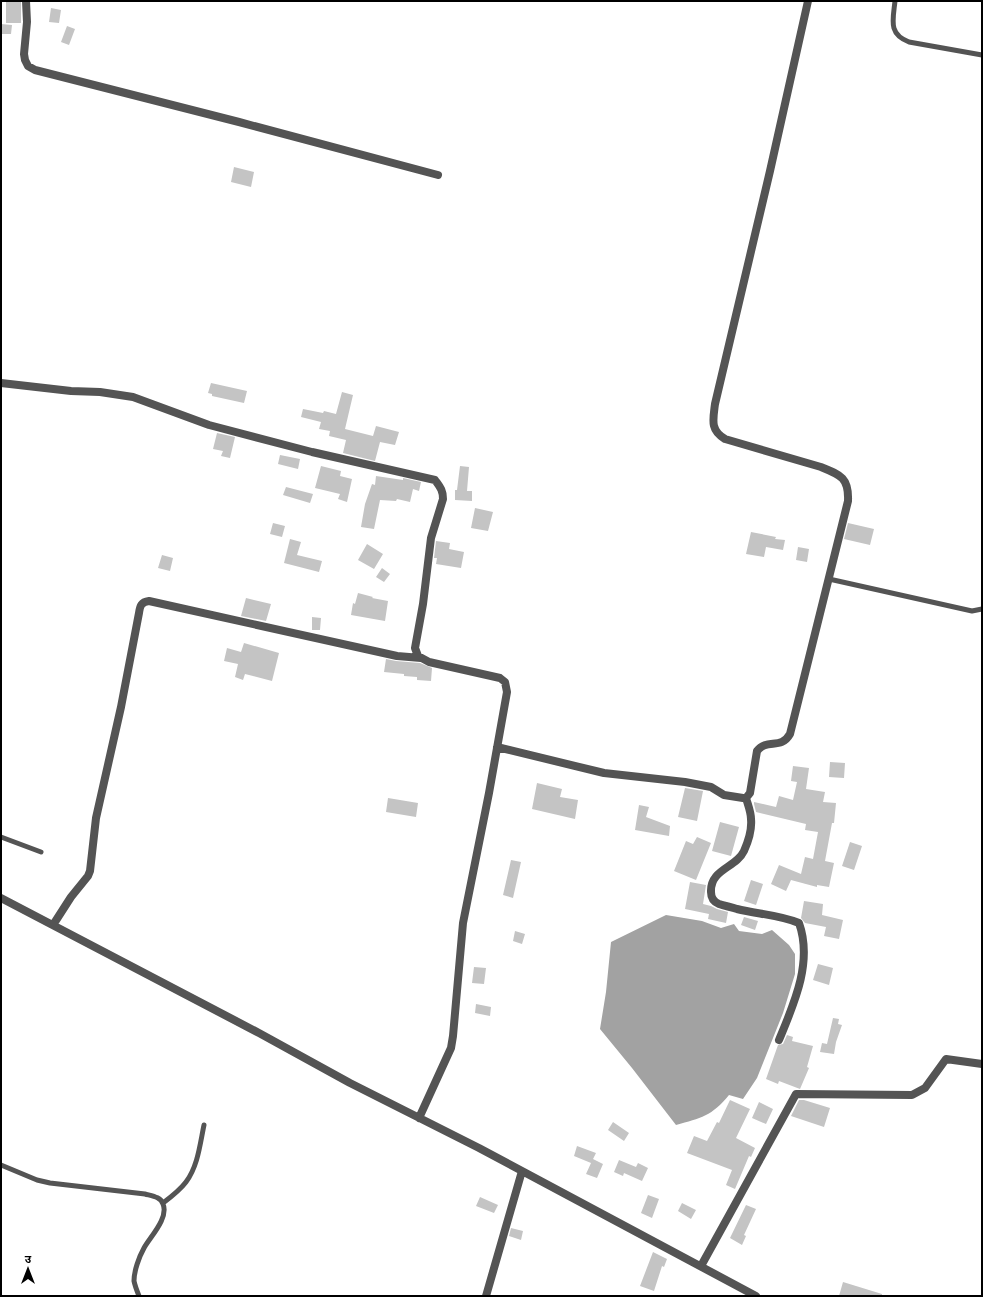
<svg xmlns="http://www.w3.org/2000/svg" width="983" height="1297" viewBox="0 0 983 1297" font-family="'Roboto Condensed','Noto Sans Devanagari',sans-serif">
<rect width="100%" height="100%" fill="#fff"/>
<path fill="#a2a2a2" d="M666,915l36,6 19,7 13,-4 5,7 23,3 10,-4 17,15 6,9v20l-12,39 -26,65 -14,21 -14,-4c-17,21 -28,23 -53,30l-44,-57 -32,-39 6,-37 5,-50z"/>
<path fill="#c4c4c4" d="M6,1h15v22h-15z
M51,8l10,2 -2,13 -10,-1z
M1,24l11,1 -1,9h-10z
M67,26l8,3 -6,16 -8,-3z
M234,167l20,5 -3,15 -20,-5z
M211,383l36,8 -3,12 -32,-7v-2l-4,-1z
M342,392l11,3 -8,34 28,7 3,-10 23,6 -4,13 -15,-3 -5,19 -32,-8 3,-13 -17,-4 1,-5 -11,-2 2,-7 -20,-5 2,-8 20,4 1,-2 12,3z
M217,433l18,4 -5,21 -9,-2 2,-5 -10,-2z
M280,455l20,4 -2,10 -20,-5z
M321,466l20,5 -1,5 12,3 -5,23 -9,-3 2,-5 -25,-6z
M460,466l9,1 -2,24h5v10l-17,-1v-10h2z
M376,476l27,4v-2l18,4 -2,9 -6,-2 -3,13 -13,-3 -1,2 -16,-1 -6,29 -13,-2 4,-23 7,-20 3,1z
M286,487l27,7 -3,9 -27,-8z
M475,508l18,4 -5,19 -17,-3z
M273,523l12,3 -3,11 -12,-3z
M848,523l26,6 -4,16 -26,-6z
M751,532l25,5 -1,2 10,1 -2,10 -17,-3 -2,10 -18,-3z
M290,539l11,3 -4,13 25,6 -3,11 -35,-9z
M436,541l14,2 -1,6 15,3 -3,16 -25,-4 1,-6h-3z
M367,544l16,10 -9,15 -16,-9z
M798,547l11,2 -2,13 -11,-2z
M162,555l11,3 -3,13 -12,-3z
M382,568l8,6 -6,8 -8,-5z
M358,593l15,4 -1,1 16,3 -3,20 -34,-6 2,-12 2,1z
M246,598l25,6 -5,17 -25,-5z
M312,617l9,1 -1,12h-8z
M244,643l35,10 -7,28 -27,-7 -2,6 -8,-3 3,-13 -14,-3 3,-13 14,4z
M386,659l10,2 24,2 12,5 -1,13 -14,-1v-3l-13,-1v-2l-20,-2z
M830,762l15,1 -1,15 -15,-1z
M793,766l16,2 -3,21 19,3 -2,10 13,1 -2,20h-2l-7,38 9,2 -5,24 -12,-2v2l-26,-7 -5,11 -15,-7 8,-19 22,9 4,-17 8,2 5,-27 -13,-2 1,-6 -50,-12 -2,-8v-2l22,5 3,-11 14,4 4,-18 -6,-1z
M537,783l25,6 -2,8 18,3 -3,19 -43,-10z
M685,788l18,3 -6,30 -19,-4z
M388,798l30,5 -2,14 -30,-5z
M639,805l10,2 -3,10 24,9 -1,10 -34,-6z
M720,822l19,5 -8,29 -19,-5z
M697,837l14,6 -15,37 -22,-9 12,-30 7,3z
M850,842l12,4 -8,24 -12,-4z
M511,860l10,2 -8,36 -10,-3z
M751,880l12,4 -7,21 -12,-4z
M690,882l16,3 -3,19 8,2 6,3 11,3 -2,11 -18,-4 1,-5 -24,-5z
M804,901l19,3 -1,11 21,5 -4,19 -15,-3 2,-9 -21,-4 -4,-5z
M744,917l14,4 -3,9 -14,-5z
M515,931l10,3 -3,10 -9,-3z
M818,964l15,4 -4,17 -16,-5z
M474,967l12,1 -2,16 -12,-1z
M476,1004l15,3 -1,9 -15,-3z
M833,1018l6,1 -1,5 4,1 -6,17 -2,12 -14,-2 2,-9 5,1z
M787,1035l6,2 -1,4 21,5 -6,21 2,1 -9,21 -21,-8 -1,3 -12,-5 12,-34 5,-1z
M730,1100l20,9 -14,29 19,10 -4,9 -2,-1 -14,33 -9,-4 6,-15 -45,-17 7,-17 13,5 10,-19 2,1z
M799,1100h5l26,8 -6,19 -33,-11z
M759,1102l14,7 -7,15 -14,-6z
M613,1122l16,11 -5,8 -16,-11z
M577,1146l19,7 -3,6 10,5 -6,14 -11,-4 5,-11 -17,-7z
M619,1160l17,7 2,-4 10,5 -6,13 -18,-8 -1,3 -9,-4z
M648,1195l11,4 -7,19 -11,-5z
M480,1197l18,8 -4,8 -18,-7z
M682,1203l14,7 -5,9 -13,-8z
M746,1205l10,4 -12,26 2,1 -4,9 -12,-7z
M511,1228l12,3 -2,9 -12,-4z
M653,1252l14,7 -3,8 -2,-1 -8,25 -14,-5z
M843,1282l39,12v2h-43z"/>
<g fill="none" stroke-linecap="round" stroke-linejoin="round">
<path stroke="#545454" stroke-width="5" d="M895,1c-2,19 -7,33 14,41l73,13
M829,579l143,32 10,-2
M1,837l40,15
M1,1165l36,15 13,3 95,11c7,2 16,3 18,10 6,14 -13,33 -19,44 -5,9 -10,23 -10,33 1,5 3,10 5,15
M163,1203c8,-6 17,-13 23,-21 12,-16 14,-38 18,-57"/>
<path stroke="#545454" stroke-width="8" d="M26,1l1,21 -3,32 1,6 3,6 7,4 204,52 199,53
M1,383l70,8 29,1 33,5 76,28 103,27 123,28c5,7 8,10 8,19l-12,39 -8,66 -8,44 3,8 11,6 71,16 5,4 2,10 -18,101 -26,130 -10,113 -2,12 -32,70
M497,747l107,26 81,9 26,5 13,8 19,3h3l4,-5 7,-42c10,-13 24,-1 33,-17l58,-233c1,-23 -7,-26 -27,-34l-96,-28c-15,-9 -12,-19 -10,-35l55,-233 38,-170
M746,798c2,7 5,14 5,21 1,10 -3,23 -7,32 -8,17 -34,18 -33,41 0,6 3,10 8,12 6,2 12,3 18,5 20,5 43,6 62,14 14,39 -5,81 -20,117
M1,898l258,135 91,50 129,65 277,148
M53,925l18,-28 17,-21 2,-5 6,-53 25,-111 18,-94c1,-7 2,-11 10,-12l248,55 24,2
M701,1266l95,-172 116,1 13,-7 21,-29 36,5
M486,1296l36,-125"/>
</g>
<rect width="983" height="1297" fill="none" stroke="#000000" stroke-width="4"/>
<g transform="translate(28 1269)" stroke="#ffffff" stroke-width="3" paint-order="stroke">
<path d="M0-3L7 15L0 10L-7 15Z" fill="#000000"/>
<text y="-6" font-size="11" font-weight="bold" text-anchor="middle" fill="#000000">उ</text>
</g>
</svg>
